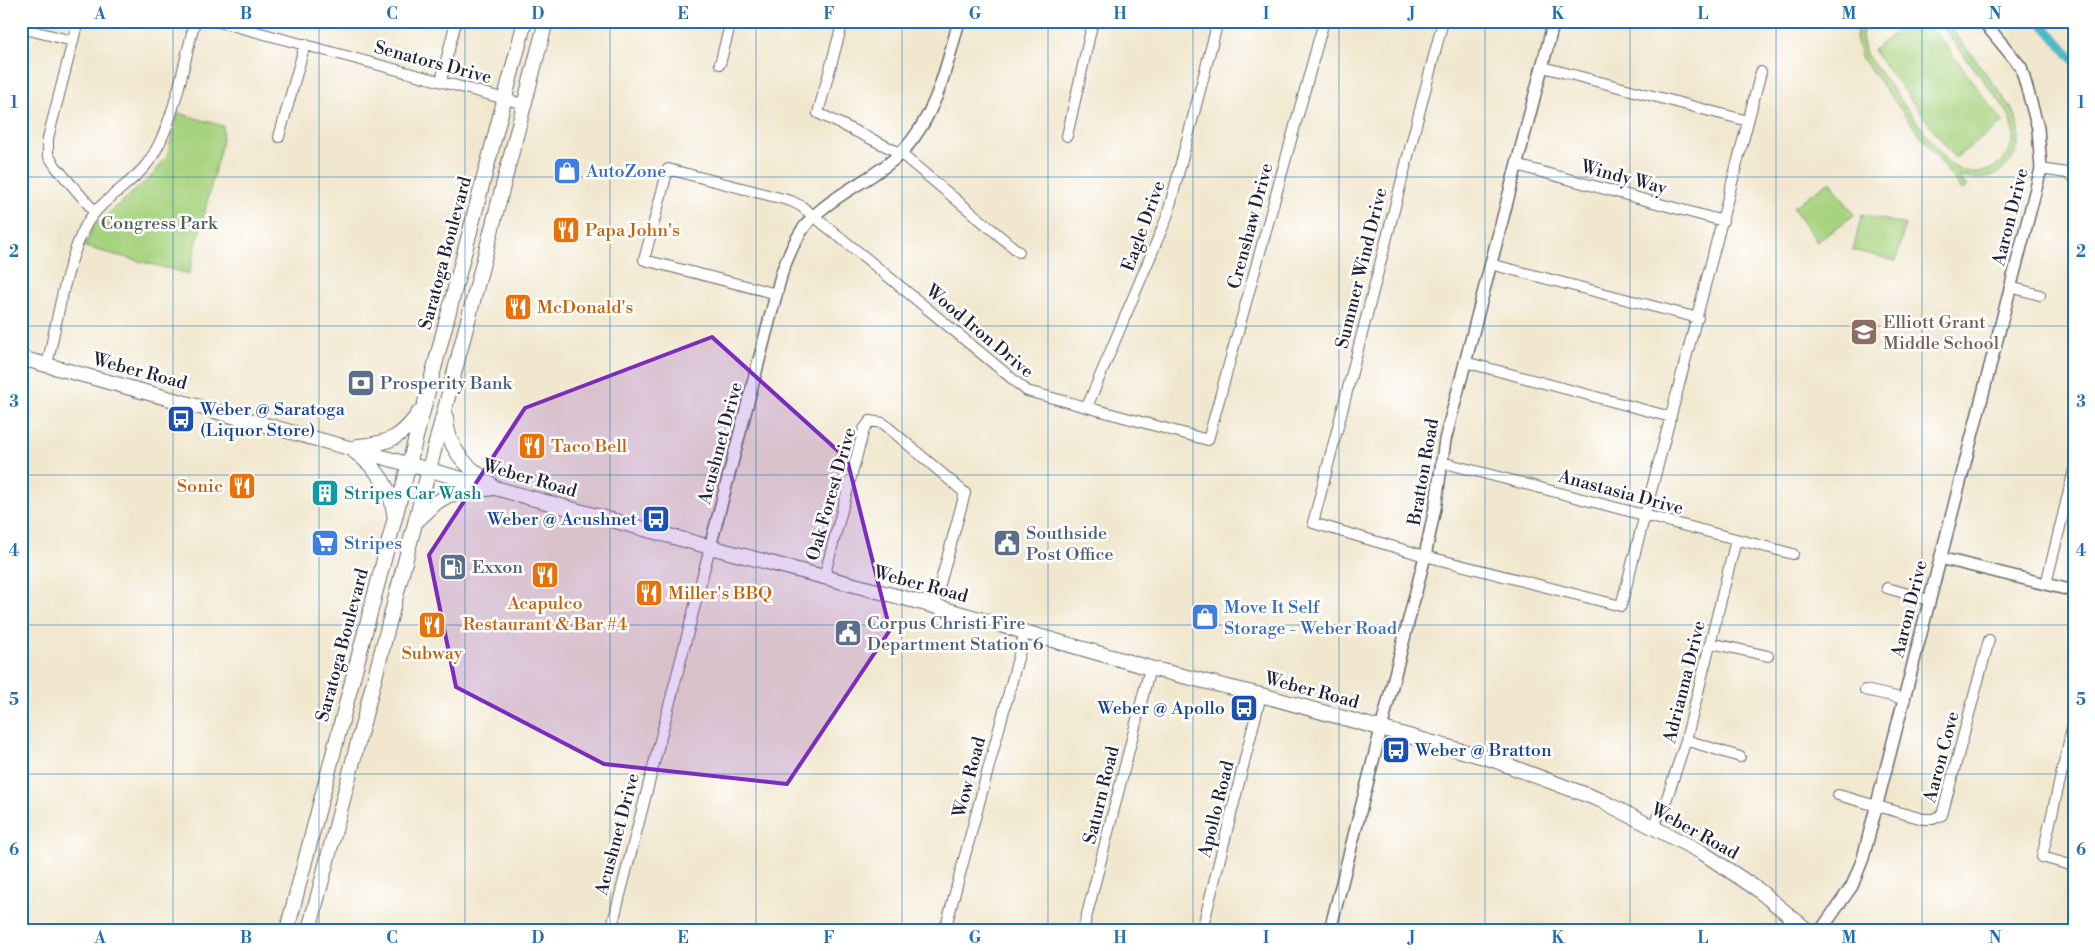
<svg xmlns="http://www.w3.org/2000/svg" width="2095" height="951" viewBox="0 0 2095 951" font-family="'Libre Bodoni',serif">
<rect width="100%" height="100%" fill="#fff"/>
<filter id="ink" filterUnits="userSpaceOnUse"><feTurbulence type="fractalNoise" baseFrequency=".02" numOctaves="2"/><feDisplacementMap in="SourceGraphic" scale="10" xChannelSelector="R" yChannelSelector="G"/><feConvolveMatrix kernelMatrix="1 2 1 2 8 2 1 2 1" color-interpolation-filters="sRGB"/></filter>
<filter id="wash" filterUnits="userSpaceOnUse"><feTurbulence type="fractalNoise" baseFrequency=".0096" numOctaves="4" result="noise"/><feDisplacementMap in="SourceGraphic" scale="20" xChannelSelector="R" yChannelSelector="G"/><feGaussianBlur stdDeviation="1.12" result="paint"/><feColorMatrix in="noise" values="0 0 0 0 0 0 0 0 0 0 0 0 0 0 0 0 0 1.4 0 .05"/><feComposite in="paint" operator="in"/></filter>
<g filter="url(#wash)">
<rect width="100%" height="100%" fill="#f1e7ce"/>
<path fill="#a7d37f" stroke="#647a5d" d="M1858,21h6l-2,16 4,17 78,104c34,38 89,-4 62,-48l-68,-89h8l65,86c24,39 -8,83 -52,69l8,11 -5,3 -101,-133 -5,-20z
M1910,21h17l76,101 -48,36 -82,-108z
M178,113l45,13 -1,16 -33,132 -104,-27 8,-20 60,-52 14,-19z
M1830,181l24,34 -37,27 -24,-35z
M1862,214l43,11 -9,36 -43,-11z"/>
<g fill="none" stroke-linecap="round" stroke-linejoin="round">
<path stroke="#4db9c9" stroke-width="9" d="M2040,21l34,39"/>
</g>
</g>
<g filter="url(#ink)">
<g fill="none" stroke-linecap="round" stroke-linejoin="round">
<g stroke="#6a676e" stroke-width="12">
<path id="minor" d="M78,21l-30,117v17l8,12 39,45
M216,21l308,83
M843,21l-25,92 82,40 119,99
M1443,21l-130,502 112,33 196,50 140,-534
M21,28l52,13
M720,64l11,-43
M1543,67l205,54
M441,81l15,-60
M1067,136l26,-115
M279,137l26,-93
M1516,165l207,56
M2041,169l26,4 7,6
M1490,264l208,54
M2010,287l30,8
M777,294l-133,-34 24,-91 123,32 10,5 66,53 160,132 181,49 116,-419
M1465,362l206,55
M47,365c10,-43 18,-97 37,-136 13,-28 44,-41 63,-65 27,-36 36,-99 48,-143
M1087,407l80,-190 51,-196
M1441,462l352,92
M824,577l40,-148 6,-8 13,2 82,70 -31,113
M2046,584l28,-114
M1887,588l42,12
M1711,643l57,13
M1865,690l40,9
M2074,720l-32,137 32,9
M1686,740l54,17
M1838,795l85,24h10l9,-4 47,-175
M1652,828l15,-30 19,-58 50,-200
M611,930l99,-383
M945,930l80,-298
M1083,930l67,-262
M1202,930l59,-235"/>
</g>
<g stroke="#6a676e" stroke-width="14">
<path id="tertiary" d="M710,547l72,-275c8,-20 16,-41 32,-56 24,-24 63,-39 87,-63 35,-36 45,-85 58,-132
M1940,558l134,33
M1330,930l95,-374 11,-53 9,-63 109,-419
M1821,930l31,-44 11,-28 178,-689 -3,-41 -17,-61 -38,-46"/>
</g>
<g stroke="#6a676e" stroke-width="16">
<path id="secondary" d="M21,358l689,189 224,59 216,62 111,27 230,64 109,41 103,53 54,36 50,41
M446,417c1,31 19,49 44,66
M358,446c31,-2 45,-9 62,-35
M355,452c21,16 36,34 39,62
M415,523l22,-21 12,-7 44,-7
M287,930l238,-909
M309,930l237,-909"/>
</g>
<use href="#minor" stroke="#fff" stroke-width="10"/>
<use href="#tertiary" stroke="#fff" stroke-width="11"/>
<use href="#secondary" stroke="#fff" stroke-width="14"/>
</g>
</g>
<path fill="#7b2cbf" fill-opacity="0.2" stroke="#7b2cbf" stroke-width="4" stroke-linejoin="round" d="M712,337l135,122 43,171 -103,154 -183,-20 -148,-77 -27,-132 96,-147z"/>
<path fill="none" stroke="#1f6fb2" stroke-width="1" stroke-opacity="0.55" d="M173,21v909M319,21v909M465,21v909M610,21v909M756,21v909M902,21v909M1048,21v909M1193,21v909M1339,21v909M1485,21v909M1630,21v909M1776,21v909M1922,21v909M21,177h2053M21,326h2053M21,475h2053M21,625h2053M21,774h2053"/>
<defs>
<g id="shop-square" transform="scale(1.4375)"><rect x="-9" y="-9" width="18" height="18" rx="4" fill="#3f7fe0" stroke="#fff"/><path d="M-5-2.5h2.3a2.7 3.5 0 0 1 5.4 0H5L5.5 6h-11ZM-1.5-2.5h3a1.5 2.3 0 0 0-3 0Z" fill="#fff"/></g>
<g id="restaurant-square" transform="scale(1.4375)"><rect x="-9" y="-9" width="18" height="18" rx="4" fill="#e8710a" stroke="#fff"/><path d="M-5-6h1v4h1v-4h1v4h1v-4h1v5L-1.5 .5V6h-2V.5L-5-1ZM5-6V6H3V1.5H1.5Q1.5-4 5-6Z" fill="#fff"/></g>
<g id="school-square" transform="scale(1.4375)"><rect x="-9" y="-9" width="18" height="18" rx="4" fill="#8d6e63" stroke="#fff"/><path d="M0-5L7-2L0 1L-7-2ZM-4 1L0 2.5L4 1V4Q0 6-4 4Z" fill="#fff"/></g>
<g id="bank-square" transform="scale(1.4375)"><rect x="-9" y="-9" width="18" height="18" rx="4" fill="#5c6f8a" stroke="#fff"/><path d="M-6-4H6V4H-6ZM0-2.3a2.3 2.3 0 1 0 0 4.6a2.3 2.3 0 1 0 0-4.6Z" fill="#fff"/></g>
<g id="bus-square" transform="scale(1.4375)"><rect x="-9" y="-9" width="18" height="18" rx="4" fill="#1a4fb4" stroke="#fff"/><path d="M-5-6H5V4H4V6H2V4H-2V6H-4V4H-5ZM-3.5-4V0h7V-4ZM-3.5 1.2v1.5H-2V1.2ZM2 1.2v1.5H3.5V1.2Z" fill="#fff"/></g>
<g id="building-square" transform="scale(1.4375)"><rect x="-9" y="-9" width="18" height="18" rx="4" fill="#0f9aa8" stroke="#fff"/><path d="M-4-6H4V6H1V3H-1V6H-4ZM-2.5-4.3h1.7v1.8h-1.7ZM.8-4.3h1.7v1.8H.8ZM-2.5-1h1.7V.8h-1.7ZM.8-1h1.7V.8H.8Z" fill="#fff"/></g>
<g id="supermarket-square" transform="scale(1.4375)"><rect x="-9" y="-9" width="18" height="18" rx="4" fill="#3f7fe0" stroke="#fff"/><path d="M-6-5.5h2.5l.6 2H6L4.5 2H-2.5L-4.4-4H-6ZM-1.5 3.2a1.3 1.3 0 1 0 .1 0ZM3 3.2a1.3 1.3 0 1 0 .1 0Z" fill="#fff"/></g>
<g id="civic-square" transform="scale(1.4375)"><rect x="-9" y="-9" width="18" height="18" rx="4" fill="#5c6f8a" stroke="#fff"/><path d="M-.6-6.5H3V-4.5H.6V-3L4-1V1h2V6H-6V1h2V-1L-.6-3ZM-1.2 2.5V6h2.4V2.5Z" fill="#fff"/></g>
<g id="fuel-square" transform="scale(1.4375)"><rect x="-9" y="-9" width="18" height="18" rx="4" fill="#5c6f8a" stroke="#fff"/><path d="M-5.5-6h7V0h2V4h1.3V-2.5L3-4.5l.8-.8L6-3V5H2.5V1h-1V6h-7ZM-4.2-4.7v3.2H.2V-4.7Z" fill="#fff"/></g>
</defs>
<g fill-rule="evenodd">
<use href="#shop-square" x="567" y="171"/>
<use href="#restaurant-square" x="566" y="230"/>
<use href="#restaurant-square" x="518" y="307"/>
<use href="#school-square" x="1864" y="332"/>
<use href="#bank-square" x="361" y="383"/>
<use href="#bus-square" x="181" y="419"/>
<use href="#restaurant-square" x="532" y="446"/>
<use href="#restaurant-square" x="242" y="486"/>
<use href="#building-square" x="325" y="493"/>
<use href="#bus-square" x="656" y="519"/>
<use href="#supermarket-square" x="325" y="543"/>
<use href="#civic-square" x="1007" y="543"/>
<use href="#fuel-square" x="453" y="567"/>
<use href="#restaurant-square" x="545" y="575"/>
<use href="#restaurant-square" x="649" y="593"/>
<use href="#shop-square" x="1205" y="617"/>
<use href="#restaurant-square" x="432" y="625"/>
<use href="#civic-square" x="848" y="633"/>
<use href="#bus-square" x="1244" y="708"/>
<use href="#bus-square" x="1396" y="750"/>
</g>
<g text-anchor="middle" stroke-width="5" stroke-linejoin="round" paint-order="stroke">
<g font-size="18" fill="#22223b" stroke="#fff">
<text transform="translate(433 62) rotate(15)" y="6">Senators Drive</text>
<text transform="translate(1624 177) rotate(15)" y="6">Windy Way</text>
<text transform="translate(2010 217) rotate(-76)" y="6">Aaron Drive</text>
<text transform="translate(1143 226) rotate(-70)" y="6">Eagle Drive</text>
<text transform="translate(1250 226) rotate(-75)" y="6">Crenshaw Drive</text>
<text transform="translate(445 253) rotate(-75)" y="6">Saratoga Boulevard</text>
<text transform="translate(1361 268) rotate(-76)" y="6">Summer Wind Drive</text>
<text transform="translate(980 331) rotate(40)" y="6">Wood Iron Drive</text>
<text transform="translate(140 371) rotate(15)" y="6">Weber Road</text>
<text transform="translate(720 443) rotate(-75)" y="6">Acushnet Drive</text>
<text transform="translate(1423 472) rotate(-80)" y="6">Bratton Road</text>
<text transform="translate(530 478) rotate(16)" y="6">Weber Road</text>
<text transform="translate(1621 492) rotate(15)" y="6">Anastasia Drive</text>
<text transform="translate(831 494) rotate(-74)" y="6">Oak Forest Drive</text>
<text transform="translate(921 584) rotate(15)" y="6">Weber Road</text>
<text transform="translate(1909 609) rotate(-76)" y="6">Aaron Drive</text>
<text transform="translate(342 645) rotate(-75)" y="6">Saratoga Boulevard</text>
<text transform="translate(1684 682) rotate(-76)" y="6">Adrianna Drive</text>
<text transform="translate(1312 690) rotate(15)" y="6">Weber Road</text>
<text transform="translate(1941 757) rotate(-75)" y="6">Aaron Cove</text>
<text transform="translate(969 777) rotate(-75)" y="6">Wow Road</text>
<text transform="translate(1101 795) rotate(-76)" y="6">Saturn Road</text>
<text transform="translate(1216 809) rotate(-76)" y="6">Apollo Road</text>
<text transform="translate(1695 831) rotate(29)" y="6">Weber Road</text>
<text transform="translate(617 834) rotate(-75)" y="6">Acushnet Drive</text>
</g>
<g font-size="18" fill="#366cbe" stroke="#fff" text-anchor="start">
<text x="586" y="177">AutoZone</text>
<text x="344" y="549">Stripes</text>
<text x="1224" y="613">Move It Self<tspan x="1224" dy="21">Storage - Weber Road</tspan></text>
</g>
<g font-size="18" fill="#516053" stroke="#fff">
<text x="159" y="229">Congress Park</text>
</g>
<g font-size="18" fill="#c56008" stroke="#fff" text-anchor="start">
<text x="585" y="236">Papa John's</text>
<text x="537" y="313">McDonald's</text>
<text x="551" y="452">Taco Bell</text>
<text x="223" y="492" text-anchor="end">Sonic</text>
<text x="668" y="599">Miller's BBQ</text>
<text x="545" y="609" text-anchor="middle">Acapulco<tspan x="545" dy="21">Restaurant &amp; Bar #4</tspan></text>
<text x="432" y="659" text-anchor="middle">Subway</text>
</g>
<g font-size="18" fill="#785e54" stroke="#fff" text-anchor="start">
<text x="1883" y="328">Elliott Grant<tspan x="1883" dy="21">Middle School</tspan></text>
</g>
<g font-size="18" fill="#4e5e75" stroke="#fff" text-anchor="start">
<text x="380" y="389">Prosperity Bank</text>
<text x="1026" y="539">Southside<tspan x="1026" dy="21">Post Office</tspan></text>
<text x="472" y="573">Exxon</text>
<text x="867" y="629">Corpus Christi Fire<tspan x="867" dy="21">Department Station 6</tspan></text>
</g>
<g font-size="18" fill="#164399" stroke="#fff" text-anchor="start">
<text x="200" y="415">Weber @ Saratoga<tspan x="200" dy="21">(Liquor Store)</tspan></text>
<text x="637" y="525" text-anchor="end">Weber @ Acushnet</text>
<text x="1225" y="714" text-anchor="end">Weber @ Apollo</text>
<text x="1415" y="756">Weber @ Bratton</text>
</g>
<g font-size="18" fill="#0d838f" stroke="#fff" text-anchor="start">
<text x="344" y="499">Stripes Car Wash</text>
</g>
</g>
<rect width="2095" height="951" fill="none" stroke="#fff" stroke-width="55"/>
<rect x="28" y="28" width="2040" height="896" fill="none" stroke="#1f6fb2" stroke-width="2"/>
<g font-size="16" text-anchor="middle" font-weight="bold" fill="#1f6fb2">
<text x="100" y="19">A</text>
<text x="246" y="19">B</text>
<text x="392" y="19">C</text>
<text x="538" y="19">D</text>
<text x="683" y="19">E</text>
<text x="829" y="19">F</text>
<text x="975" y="19">G</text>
<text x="1120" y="19">H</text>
<text x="1266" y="19">I</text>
<text x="1412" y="19">J</text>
<text x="1558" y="19">K</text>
<text x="1703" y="19">L</text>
<text x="1849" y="19">M</text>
<text x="1995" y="19">N</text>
<text x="14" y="108">1</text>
<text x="2081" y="108">1</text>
<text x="14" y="257">2</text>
<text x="2081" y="257">2</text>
<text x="14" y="407">3</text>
<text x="2081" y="407">3</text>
<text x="14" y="556">4</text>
<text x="2081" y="556">4</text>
<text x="14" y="705">5</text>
<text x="2081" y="705">5</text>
<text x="14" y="855">6</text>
<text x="2081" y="855">6</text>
<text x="100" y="943">A</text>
<text x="246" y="943">B</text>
<text x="392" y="943">C</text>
<text x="538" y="943">D</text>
<text x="683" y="943">E</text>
<text x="829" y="943">F</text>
<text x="975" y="943">G</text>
<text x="1120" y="943">H</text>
<text x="1266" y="943">I</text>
<text x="1412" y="943">J</text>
<text x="1558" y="943">K</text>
<text x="1703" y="943">L</text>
<text x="1849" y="943">M</text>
<text x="1995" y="943">N</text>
</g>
</svg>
